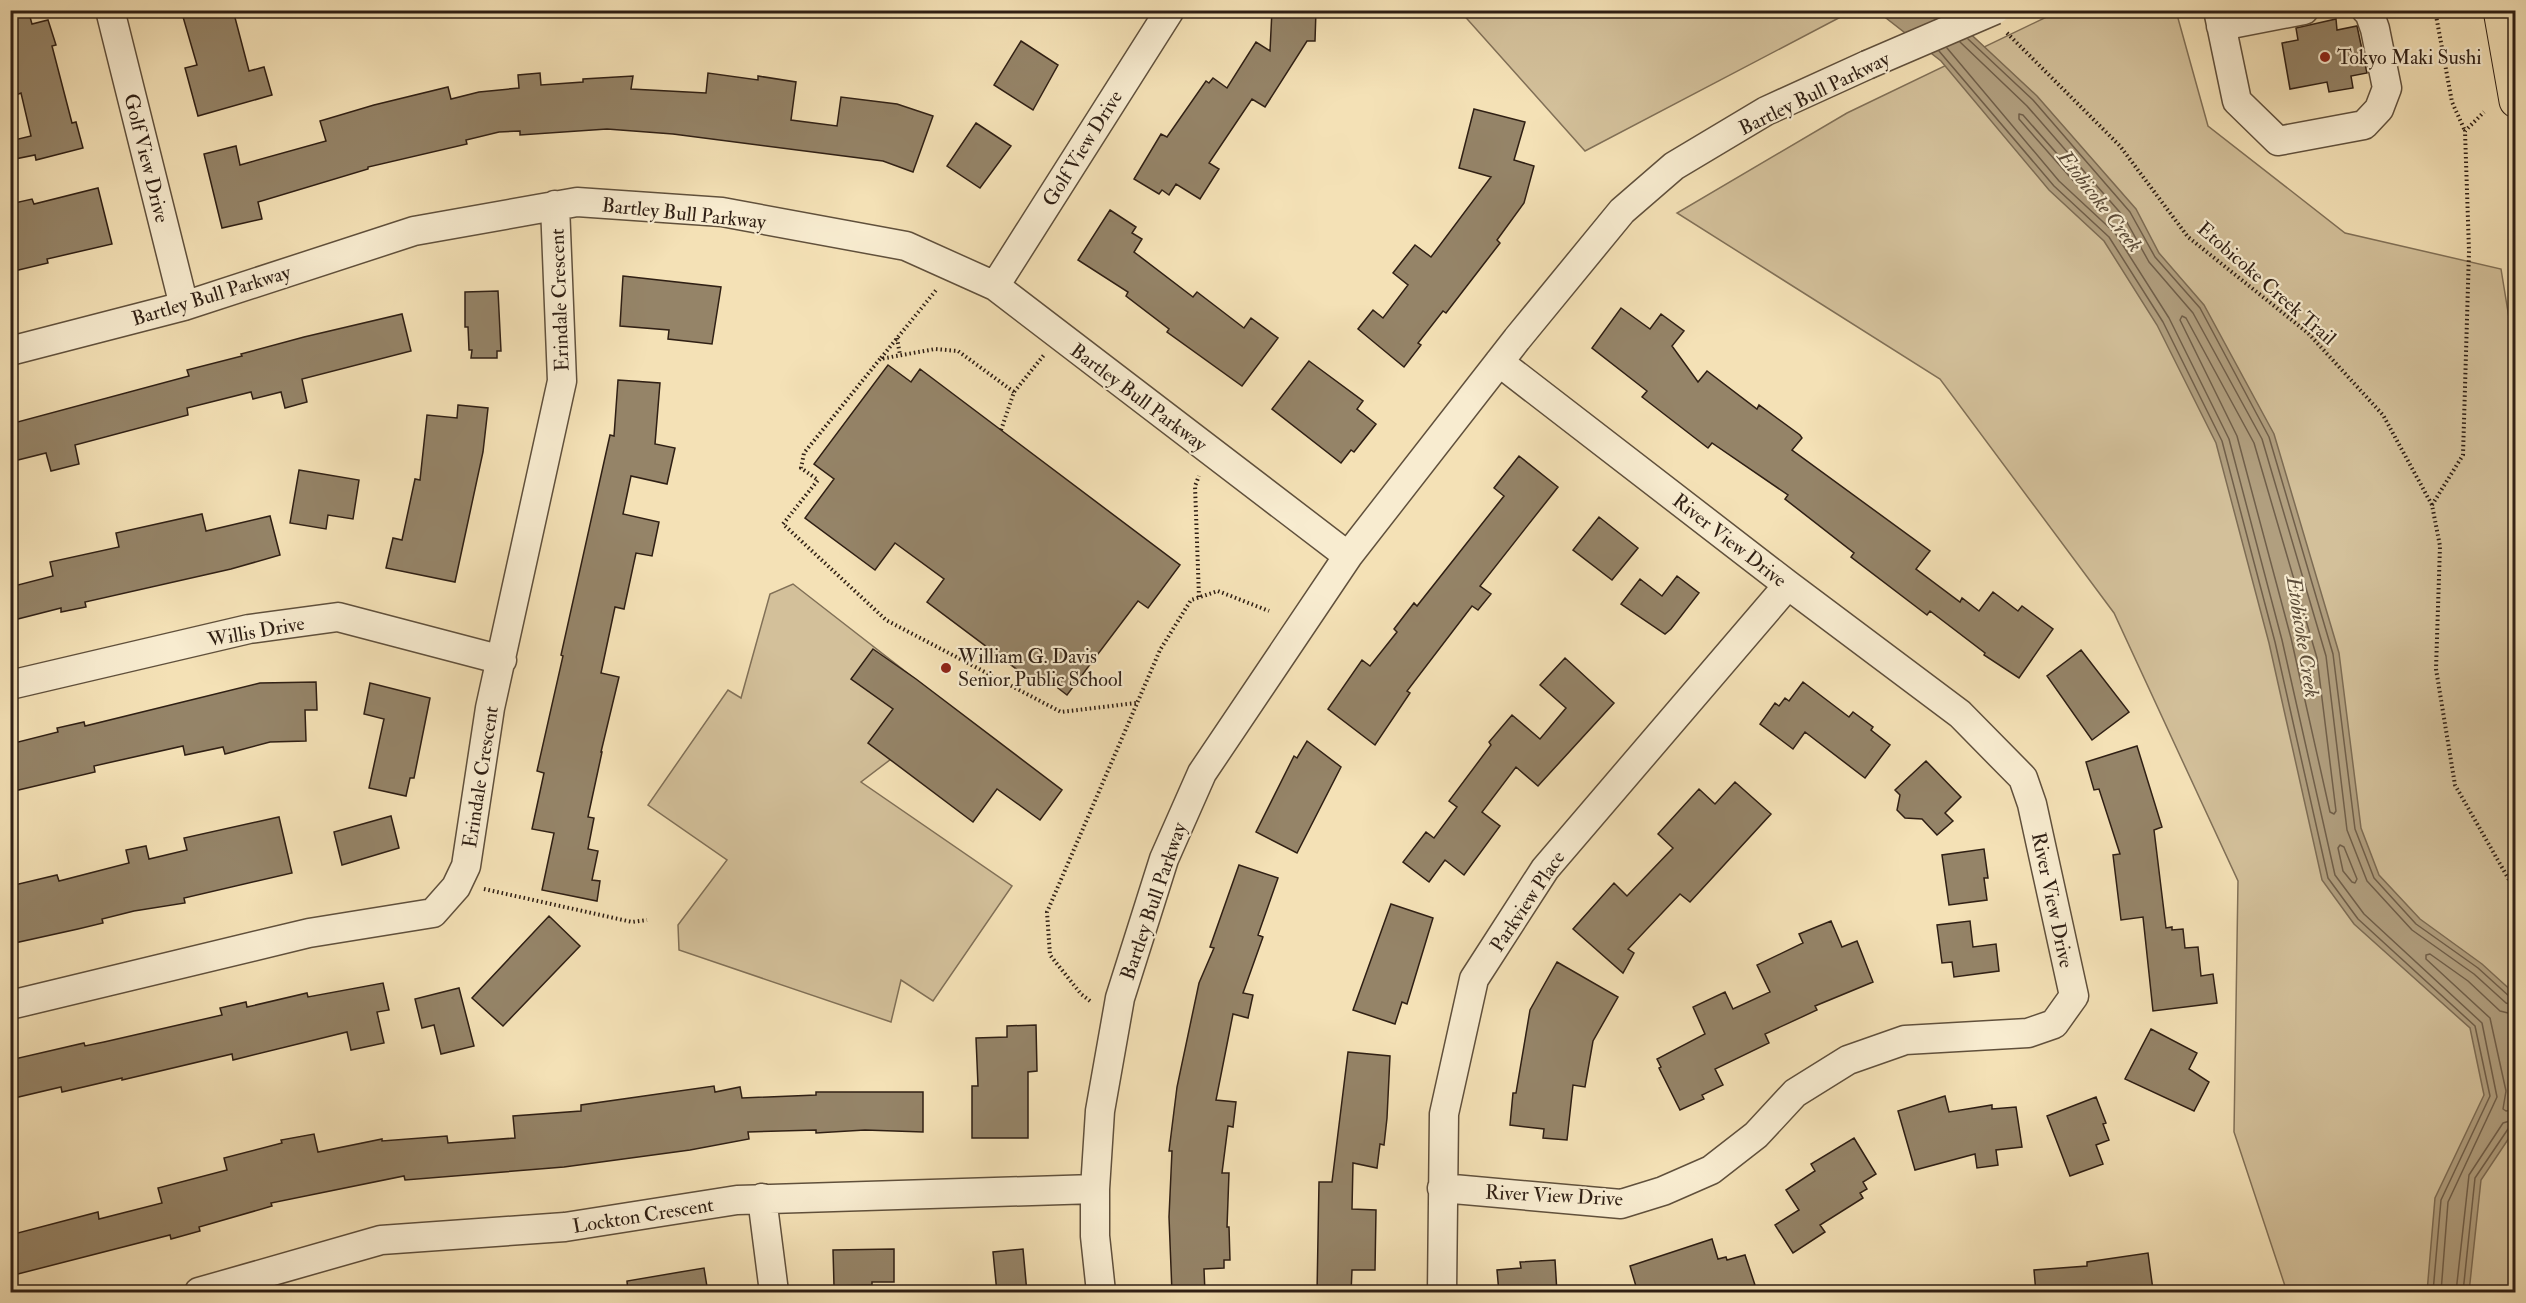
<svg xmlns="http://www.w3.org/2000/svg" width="2526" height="1303" viewBox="0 0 2526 1303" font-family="'IM FELL Double Pica',serif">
<rect width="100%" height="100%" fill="#f4e1b6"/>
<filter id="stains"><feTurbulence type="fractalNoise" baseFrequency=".00333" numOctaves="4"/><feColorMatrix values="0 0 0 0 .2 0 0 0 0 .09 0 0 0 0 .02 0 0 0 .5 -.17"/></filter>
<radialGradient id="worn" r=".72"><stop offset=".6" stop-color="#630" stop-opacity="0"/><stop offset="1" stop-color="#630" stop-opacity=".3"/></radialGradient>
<path fill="#d3c09a" stroke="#817057" stroke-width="1.5" d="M1460,11h392l-267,140z
M2059,11h117l32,115 137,107 156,36 15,92 -1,931h-228l-53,-160 4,-251 -124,-268 -174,-234 -263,-166 170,-100z
M793,584l135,105 -33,67 -34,26 151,104 -79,115 -32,-21 -10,42 -212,-72 -1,-25 49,-65 -79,-55 80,-115 13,8 29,-104z"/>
<path fill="#b19f7f" stroke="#7d6c54" stroke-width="1.5" d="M1877,11h69l91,85 99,113 23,44 45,52 70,129 65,219 22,175 18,47 41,44 62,45 33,30v135l-34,51 -12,112h-42l8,-94 49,-103 -14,-67 -116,-104 -32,-44 -53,-237 -53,-200 -59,-118 -53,-84 -55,-51 -108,-129z"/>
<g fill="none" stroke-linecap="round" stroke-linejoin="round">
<path stroke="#705f4a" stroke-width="1.5" d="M1968,39l65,61 97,112 25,45 45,51 69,129 64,217 22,175 19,49 42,46 62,44 32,29 6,1
M1960,42l67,64 97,111 25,45 44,51 69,126 64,217 21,174 20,51 45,49 62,44 32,29 10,3
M1947,48l112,133 56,52 54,85 60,121 53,201 53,235 29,39 118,109 15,74 -49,105 -7,90
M1939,51l115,135 55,51 54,85 59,119 53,201 53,236 30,41 117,107 15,70 -49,104 -8,92
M2019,114l4,1 58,66v4h-4l-58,-66z
M2182,316l4,2 68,125 63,215 19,153 -2,3 -4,-2 -39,-174 -54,-202 -57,-116z
M2340,845l4,2 13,32 -2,4 -3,-1 -9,-11 -5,-23z
M2516,1015l-16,-4 -32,-30 -38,-27 -4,1v4l64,59 16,73 -3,18 3,2 10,-2
M2456,1292l13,-117 34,-52 13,-4
M2463,1292l12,-114 33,-49 8,-3"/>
</g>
<path fill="#958468" stroke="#2f1f14" stroke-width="1.5" d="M10,10h18l4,14 16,-4 8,25 -4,1 20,77 4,-1 7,26 -47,12 -1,-5 -25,5v-19l21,-5 -10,-43 -5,2 -6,-20z
M181,10h52l16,61 15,-4 8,28 -74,21 -13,-48 12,-3z
M1272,10h44l-1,31h-8l-42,66 -13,-8 -43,64 10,6 -19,30 -24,-15 -7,11 -7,-5 -3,4 -25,-15 27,-45 6,3 39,-56 3,2 4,-5 14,10 29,-46 14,9z
M2336,19l1,11 20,-4 10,47 -16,3 2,12 -24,4 -2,-10 -37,7 -8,-46 16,-3 -2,-12z
M1021,41l37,24 -25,45 -39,-25z
M540,73l1,12 42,-3v-3l50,-3 -2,13 75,4 2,-20 50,7v-4l38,6 -5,38 46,6 4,-29 56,7 36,12 -20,56 -30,-11 -210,-27 -66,-5 -87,6v-4l-21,1 -33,8 1,4 -99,23v2l-110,33 4,17 -40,9 -18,-74 32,-8 4,19 86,-24 -6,-20 54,-16 74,-18 3,12 28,-7 40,-4 -1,-13z
M1474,109l51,13 -11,38 20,6 -10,37 -27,37 3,3 -17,22 -37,48 -3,-2 -25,32 3,2 -17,22 -46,-38 15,-19 10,8 25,-33 -15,-12 22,-28 16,12 60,-80 -32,-9z
M976,123l35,23 -31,42 -33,-22z
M98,188l14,56 -65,15 1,4 -38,9v-68l22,-5 2,5z
M1110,210l26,17 -4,6 10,6 -8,13 59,45 4,-5 47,36 7,-10 27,20 -36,48 -75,-54 2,-3 -43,-33 2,-4 -50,-32z
M623,276l98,11 -9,57 -44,-5 1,-9 -49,-4z
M498,291l3,60h-4v7h-26l1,-8h-3l-1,-23h-3v-35z
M1621,308l29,21 11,-15 23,17 -12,15 26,36 9,-11 50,38 2,-4 41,30 2,3 -10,12 138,101 -14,18 44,33 2,-4 17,13 14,-19 25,19 4,-5 31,23 -34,49 -35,-23 1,-2 -55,-42 -3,4 -76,-58 3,-4 -69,-54 3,-4 -76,-52 -4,5 -66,-51 5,-6 -55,-43z
M402,314l9,37 -109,28 5,23 -22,6 -4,-16 -28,7 -2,-7 -64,16 1,7 -113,30 4,19 -28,7 -5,-18 -36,9v-38l179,-48 -2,-6 55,-14 -1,-2 63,-17z
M1309,361l54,40 -6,8 19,15 -22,28 -3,-2 -10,13 -69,-54z
M888,365l23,17 9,-13 260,196 -32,43 -10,-7 -71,94 -26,-20 -6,8 -108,-81 17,-23 -49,-36 -20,27 -70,-52 29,-39 -20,-15z
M618,380l42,3 -5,61 20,4 -8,36 -36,-8 -8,38 36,8 -7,34 -16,-3 -12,56 -9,-2 -14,66 18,4 -18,75h1l-14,65 6,1 -6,31 10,2 -6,29 8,1 -3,20 -55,-11 12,-57 -22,-4 12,-56 -7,-2 26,-115 -2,-1 49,-220 4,1z
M458,405l30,3 -5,44 -28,130 -69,-14 7,-30 9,2 13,-61 5,1 7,-65 30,3z
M1519,456l39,31 -78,99 11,8 -13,16 -6,-4 -65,85 3,2 -35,52 -47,-36 34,-49 8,6 27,-34 -3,-3 20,-26 3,3 87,-110 -10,-8z
M299,470l60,10 -6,39 -25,-4 -2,14 -36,-6z
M202,514l4,17 64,-15 10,39 -49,14 -146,33 1,5 -25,5v-4l-51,13v-34l43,-11 -3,-14 69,-15 -3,-14z
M1599,517l39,31 -26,32 -39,-30z
M1677,576l22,17 -28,36 -6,5 -44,-30 19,-25 22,17z
M873,649l43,30 146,111 -22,30 -43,-31 -24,33 -105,-79 25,-34 -42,-30z
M2081,650l48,62 -37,28 -45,-64z
M1565,658l49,45 -76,83 -22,-19 -34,45 18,14 -36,49 -19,-15 -16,22 -26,-20 23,-30 8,6 23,-31 -8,-6 42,-56 -2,-3 23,-27 28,24 26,-31 -26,-23z
M316,682l1,28h-12l1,31 -36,1 -45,12 -2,-7 -38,8 -2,-9 -89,20 1,6 -85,20v-48l48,-12 -1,-4 27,-6 1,4 175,-43z
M1803,682l46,35 4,-5 20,15 -2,3 19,15 -25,33 -60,-46 -12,17 -33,-25 15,-21 4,3 6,-8 4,3z
M370,683l60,15 -16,80h-4l-4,18 -37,-8 15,-69 -20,-5z
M1307,741l34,26 -44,86 -41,-21 38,-76 3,2z
M2137,746l25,81 -8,3 12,98 6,-1v3l11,-1 2,19 13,-1 3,29 12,-2 4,29 -64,8 -10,-94 -22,3 -8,-65 7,-1 -21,-65 -5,1 -8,-28z
M1926,761l35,36 -16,16 8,8 -16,14 -15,-16 -17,-1 -8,-8 3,-15 -5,-5z
M1735,782l36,32 -81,88 -10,-8 -52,55 6,4 -11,20 -50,-44 41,-46 13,13 46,-48 -15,-14 41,-45 16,15z
M391,816l8,32 -57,17 -8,-33z
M279,817l13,56 -108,25 1,5 -51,8 -32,8 1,4 -25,6 -68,15v-58l47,-11 2,6 70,-18 -3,-13 20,-4 3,13 38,-9 -3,-12z
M1984,849l4,29h-4l3,22 -38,5 -7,-50z
M1239,865l39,13 -20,57 5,2 -20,56 10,2 -5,23 -15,-4 -17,86 20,2 -3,25 -5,-1 -6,47h7l-2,54h2l1,33h-6v8l-20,1 1,24h-33l-3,-76 3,-66h-3l8,-64 22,-104 15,-35 -4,-1z
M1391,904l42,14 -26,86 -5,-2 -7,22 -42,-14z
M549,916l31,30 -77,80 -31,-28z
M1831,921l11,26 15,-6 16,41 -58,24 2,4 -52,24 4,9 -54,26 8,16 -21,10 2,4 -24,11 -21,-42 2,-1 -4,-8 48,-25 -12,-27 32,-15 8,17 37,-17 -13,-27 46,-22 -4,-9z
M1970,921l3,26 23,-3 3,27 -45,6 -2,-15 -10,1 -5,-38z
M1557,962l61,35 -25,44 -8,46 -12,-2 -6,55 -24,-2 1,-9 -34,-4 3,-32h3l14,-83z
M383,983l6,27 -12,2 7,31 -33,7 -4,-18 -114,28 -1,-6 -110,26v-2l-60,14 -1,-5 -51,12v-39l74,-17 1,3 19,-4 118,-27 -2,-7 26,-6 1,5 60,-14 1,4z
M459,988l15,58 -33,8 -7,-29 -12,3 -7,-29z
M1036,1025l1,46 -9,1v66h-56v-52h6l-2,-48 31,-1v-11z
M2151,1029l46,24 -8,16 20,13 -15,29 -69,-32z
M1348,1052l42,4 -3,62 -3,27 -4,-1 -3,24 -24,-5 -1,46 24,1 -1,60h-23l-1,23h-34l2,-111h13z
M714,1086l1,6 25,-5 2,11 74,-3v-3h107v40l-58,-2 -49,3v-3l-68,2 1,7 -59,11 -126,17 -159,13 -1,-4 -133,27 1,3 -73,21 1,4 -29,8 -1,-4 -160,41v-41l88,-23 1,7 63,-16 -4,-15 69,-18 -3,-12 58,-15 -1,-3 33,-6 4,18 64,-13v2l65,-5 1,7 67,-5 -2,-22 68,-5v-6z
M1945,1096l4,16 43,-7v4l24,-2 6,40 -26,3 2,15 -21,3 -2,-14 -60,16 -17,-59z
M2096,1097l10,26 -3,1 6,16 -13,5 7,19 -33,12 -23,-60z
M1854,1138l22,36 -13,8 4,7 -7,4 3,5 -43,27 5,7 -32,21 -18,-28 24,-15 -13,-20 29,-19 -4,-7z
M1712,1239l6,20 8,-2 1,3 18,-5 10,30 -23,8h-14l-2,-6 -19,6h-59l-8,-27z
M894,1249v33h-22v3l-38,1 -1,-36z
M1023,1249l4,44h-30l-4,-41z
M2148,1253l5,37 -18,3h-99l-2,-23 53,-4v-4z
M1555,1260l2,33h-58l-2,-23 24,-2 -1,-6z
M704,1268l4,25h-80l-1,-12z"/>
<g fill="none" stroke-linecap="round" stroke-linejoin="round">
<g stroke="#60503c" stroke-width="31">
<path id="minor" d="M110,10l74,296
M2218,10l19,91 41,40 86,-16 15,-16 8,-21 -12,-59 -6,-17 -3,-2
M2221,26l83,-16
M995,286l175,-276
M10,351l174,-45 230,-75 163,-29 145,10 184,34 89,40 353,270
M10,685l239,-56 89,-12 164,43
M10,1005l299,-72 124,-20 23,-26 10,-21 24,-158 72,-327 -7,-176
M1442,1188l179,16 42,-13 48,-21 45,-35 39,-42 53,-33 57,-20 123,-7 26,-9 20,-28 -42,-192 -9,-26 -63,-64 -172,-129 -289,-223
M762,1198l12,94
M199,1292l182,-52 184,-13 172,-27 358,-11
M1101,1292l-6,-56v-47l5,-78 20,-113 44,-139 38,-86 146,-217 169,-217 105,-128 52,-45 92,-55 101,-46
M1442,1292l2,-178 30,-135 71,-110 243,-284"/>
</g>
<g stroke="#2f1f14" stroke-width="35">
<path id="major" d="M2500,10l16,91"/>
</g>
<path stroke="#2f1f14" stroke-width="4" stroke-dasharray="1.5 3" stroke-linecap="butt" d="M2435,10l17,92 13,29
M2007,33l113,113 68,91 120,96 75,82 49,90 8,41 -4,123 19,116 61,107
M897,338l3,17
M881,358l56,-69
M1014,392l-56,-41 -23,-2 -55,10 -76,94 -3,15 17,12 -35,44 103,96 175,92 75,-9
M1001,430l13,-38 30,-37
M2432,505l31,-50 6,-204 -4,-120 19,-19
M1199,597l-4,-111 4,-10
M484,889l148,33 15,-2
M1090,1001l-9,-7 -31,-39 -3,-43 113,-262 31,-50 27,-9 51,20"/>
<use href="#minor" stroke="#f8ecd0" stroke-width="28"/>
<use href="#major" stroke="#f4e1b6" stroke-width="33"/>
<g stroke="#60503c" stroke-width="31" stroke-linecap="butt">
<path id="minor-bridge" d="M1867,65l128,-55"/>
</g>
<use href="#minor-bridge" stroke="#f8ecd0" stroke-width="28"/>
</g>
<g fill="#8f2418" stroke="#f8ecd0" stroke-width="2">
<circle cx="2325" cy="57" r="6"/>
<circle cx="946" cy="668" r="6"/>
</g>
<g text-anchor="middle" stroke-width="4.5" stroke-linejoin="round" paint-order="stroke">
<g font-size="20" fill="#2f1f14" stroke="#f8ecd0" text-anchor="start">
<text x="2337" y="64">Tokyo Maki Sushi</text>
<text x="958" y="663">William G. Davis<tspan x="958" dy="23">Senior Public School</tspan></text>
</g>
<g font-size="20" fill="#2f1f14" stroke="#f8ecd0">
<text transform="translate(1814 93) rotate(-26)" y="7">Bartley Bull Parkway</text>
<text transform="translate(1082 148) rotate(-58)" y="7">Golf View Drive</text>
<text transform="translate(147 158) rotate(76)" y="7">Golf View Drive</text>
<text transform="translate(684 213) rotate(6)" y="7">Bartley Bull Parkway</text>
<text transform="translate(2267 283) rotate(41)" y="7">Etobicoke Creek Trail</text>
<text transform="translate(211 295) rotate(-17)" y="7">Bartley Bull Parkway</text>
<text transform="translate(559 300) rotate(-92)" y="7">Erindale Crescent</text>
<text transform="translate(1139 397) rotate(37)" y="7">Bartley Bull Parkway</text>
<text transform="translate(1730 540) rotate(38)" y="7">River View Drive</text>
<text transform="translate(256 631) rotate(-10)" y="7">Willis Drive</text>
<text transform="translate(480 777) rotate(-81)" y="7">Erindale Crescent</text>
<text transform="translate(2053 900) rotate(78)" y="7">River View Drive</text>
<text transform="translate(1153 901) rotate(-71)" y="7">Bartley Bull Parkway</text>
<text transform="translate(1527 901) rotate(-56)" y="7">Parkview Place</text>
<text transform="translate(1554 1195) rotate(3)" y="7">River View Drive</text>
<text transform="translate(643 1215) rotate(-9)" y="7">Lockton Crescent</text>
</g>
<g font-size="21" font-style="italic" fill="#5c4c39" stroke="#f8ecd0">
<text transform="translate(2100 201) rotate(52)" y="7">Etobicoke Creek</text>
<text transform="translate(2303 637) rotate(81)" y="7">Etobicoke Creek</text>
</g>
</g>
<rect width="2526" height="1303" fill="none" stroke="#f4e1b6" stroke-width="36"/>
<rect x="12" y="12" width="2502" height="1279" fill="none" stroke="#2f1f14" stroke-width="3"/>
<rect x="18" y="18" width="2490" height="1267" fill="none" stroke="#2f1f14" stroke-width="1.5"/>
<rect width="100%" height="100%" filter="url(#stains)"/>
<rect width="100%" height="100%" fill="url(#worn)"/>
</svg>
